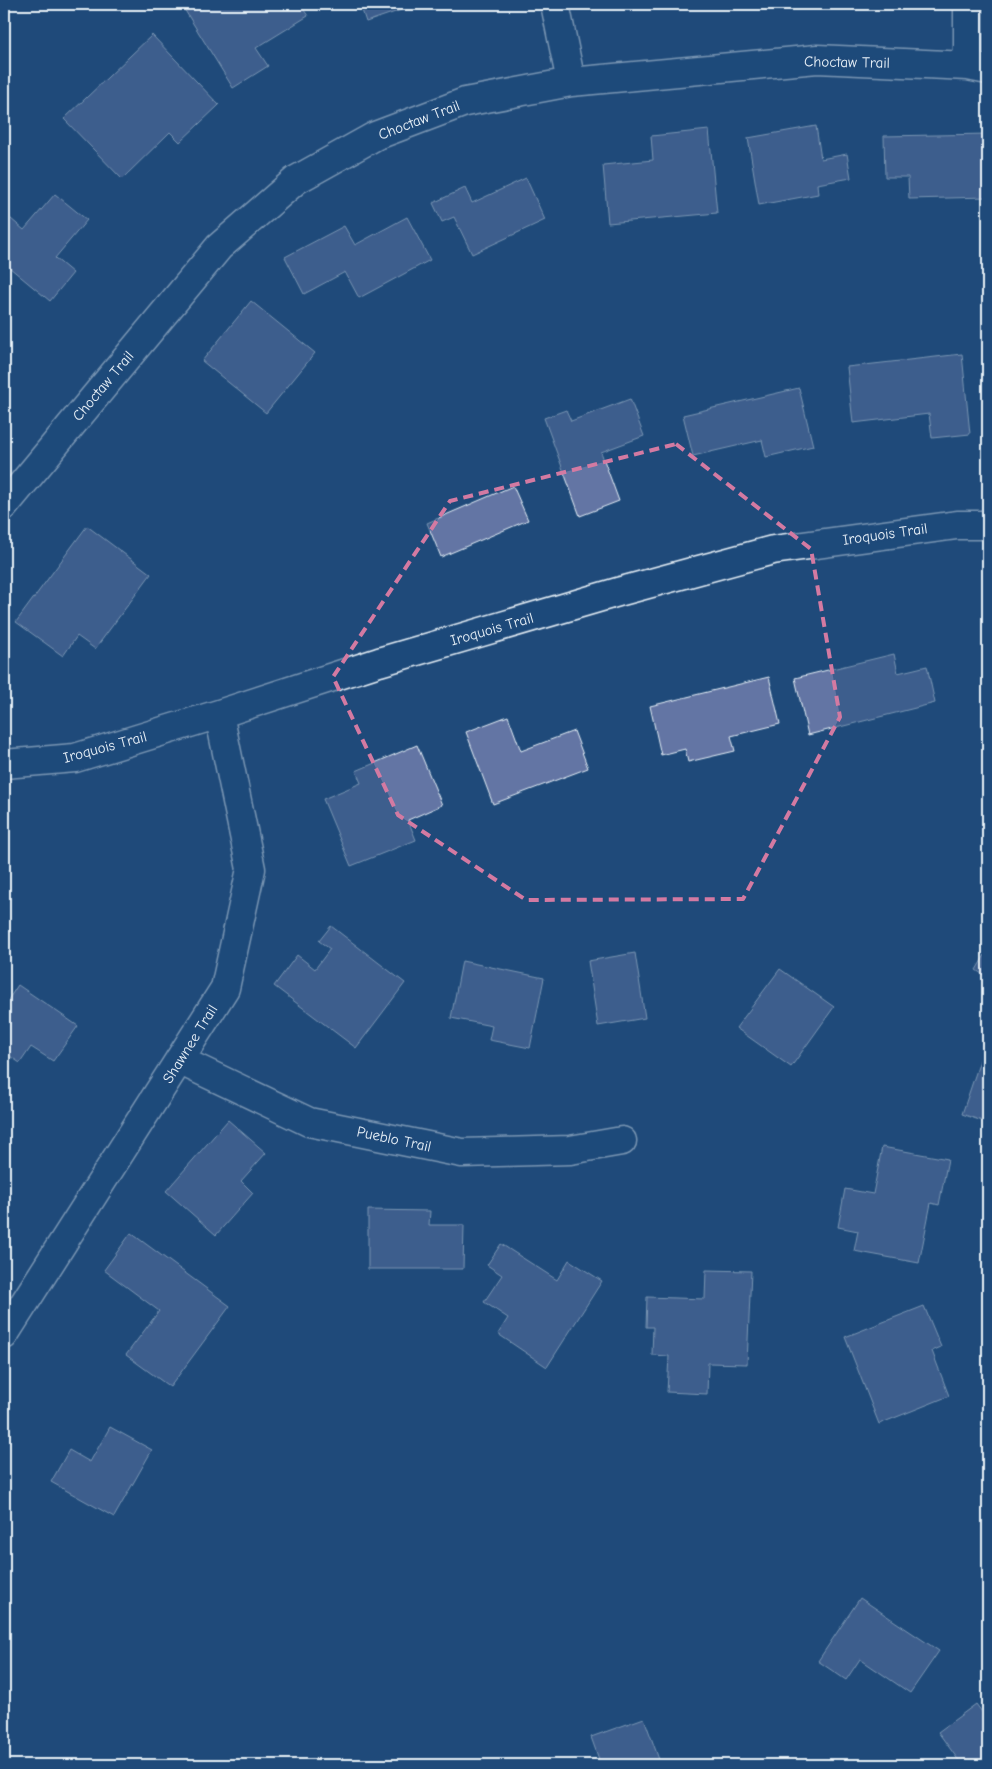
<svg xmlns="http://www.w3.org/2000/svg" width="992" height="1769" viewBox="0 0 992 1769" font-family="'Comic Neue',sans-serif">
<rect width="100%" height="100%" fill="#1f4a7a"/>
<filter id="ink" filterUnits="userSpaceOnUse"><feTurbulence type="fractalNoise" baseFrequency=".02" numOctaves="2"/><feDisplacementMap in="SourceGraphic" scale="10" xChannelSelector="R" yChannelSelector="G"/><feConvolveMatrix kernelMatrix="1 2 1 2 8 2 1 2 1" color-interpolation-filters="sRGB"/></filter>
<g filter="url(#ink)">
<path fill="#6475a4" stroke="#e8f1f8" d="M181,4h119l8,12 -52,32 12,18 -35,22z
M360,4h59l-53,18z
M152,35l67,70 -39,37 -10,-10 -48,47 -58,-60z
M816,126l5,33 26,-5 4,24 -34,6 1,10 -59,11 -11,-67z
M709,130l8,83 -109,10 -5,-58 50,-5 -2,-24z
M988,134v63l-79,2 -1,-22h-23l-1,-41z
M526,178l19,42 -73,34 -18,-37 -12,5 -9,-19 32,-15 7,15z
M55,194l32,26 -32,38 18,15 -23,28 -46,-38v-50l20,17z
M407,217l23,43 -71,38 -14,-26 -41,22 -19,-37 59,-31 11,19z
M251,301l64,52 -49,60 -64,-52z
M962,354l8,80 -38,4 -3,-24 -76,9 -6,-56z
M799,388l14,58 -47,11 -4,-17 -69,16 -10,-41z
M630,399l14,37 -43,16 18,49 -39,15 -36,-98 22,-8 5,11z
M513,486l15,34 -87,37 -14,-34z
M87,526l64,48 -56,75 -18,-13 -14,20 -47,-34z
M894,654l4,19 29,-7 8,37 -127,32 -13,-57z
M769,677l11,47 -49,12 4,15 -47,11 -3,-13 -24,6 -11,-49z
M508,716l13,35 53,-20 14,37 -95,36 -27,-72z
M417,745l25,60 -34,15 8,20 -65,26 -28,-67 38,-16 -5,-12z
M331,926l74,57 -49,65 -82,-62 23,-31 18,14 15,-20 -11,-8z
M988,950v28l-12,-8z
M635,953l10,65 -47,8 -10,-65z
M462,961l82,17 -14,70 -41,-8 3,-14 -41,-8z
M780,969l54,38 -43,60 -55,-39z
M18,985l60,41 -25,35 -22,-14 -11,16 -16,-11v-46z
M988,1037v86l-26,-9z
M228,1120l38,33 -25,28 12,12 -37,42 -50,-44z
M882,1147l66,12 -9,46 -8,-2 -12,60 -65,-12 4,-20 -20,-4 7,-38 28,5z
M368,1210l62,1 -1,14h35l-1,44h-95z
M131,1233l99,73 -60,81 -44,-32 33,-44 -55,-41z
M501,1244l56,36 12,-20 33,21 -55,86 -49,-33 10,-16 -24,-16 18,-27 -15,-10z
M706,1270l45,1 -4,93 -39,-1 -1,31 -40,-2 2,-36 -17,-1 1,-28h-7l1,-30 58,2z
M924,1306l17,41 -9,4 17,45 -70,28 -34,-87z
M110,1427l42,23 -38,67 -63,-35 18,-32 21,12z
M860,1598l79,53 -29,42 -50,-34 -14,21 -28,-19z
M976,1704l12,16v36l-12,9h-14l-24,-33z
M644,1718l17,47h-60l-10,-28z"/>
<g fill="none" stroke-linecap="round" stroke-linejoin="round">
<g stroke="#e8f1f8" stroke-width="31">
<path id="street" d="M555,4l16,78
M968,66v-62
M4,506l215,-259 77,-67 79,-44 90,-34 106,-20 246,-23 151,7 20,4
M4,764l71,-6 144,-44 160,-52 239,-70 155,-42 184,-25h31
M179,1060l130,62 153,31 108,-3 52,-9
M4,1335l221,-347 26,-119 -32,-155"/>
</g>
<use href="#street" stroke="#1f4a7a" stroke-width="28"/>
</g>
</g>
<path d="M0 0H992V1769H0ZM676,444l135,105 29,168 -97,182 -217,1 -128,-85 -65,-138 117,-176z" fill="#1f4a7a" fill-opacity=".55" fill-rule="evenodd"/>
<path fill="none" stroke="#d37aa2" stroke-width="4" stroke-dasharray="10 6" stroke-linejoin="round" d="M676,444l135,105 29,168 -97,182 -217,1 -128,-85 -65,-138 117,-176z"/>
<g text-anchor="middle" stroke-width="4" stroke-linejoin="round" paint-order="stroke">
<g font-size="15" fill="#e8f1f8" stroke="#1f4a7a">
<text transform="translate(847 62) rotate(1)" y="5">Choctaw Trail</text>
<text transform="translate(419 120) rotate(-21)" y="5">Choctaw Trail</text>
<text transform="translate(103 386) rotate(-50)" y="5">Choctaw Trail</text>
<text transform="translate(885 534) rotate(-8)" y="5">Iroquois Trail</text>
<text transform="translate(492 629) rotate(-16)" y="5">Iroquois Trail</text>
<text transform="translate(105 747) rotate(-15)" y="5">Iroquois Trail</text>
<text transform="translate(190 1044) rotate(-58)" y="5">Shawnee Trail</text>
<text transform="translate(394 1139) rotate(12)" y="5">Pueblo Trail</text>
</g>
</g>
<rect width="992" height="1769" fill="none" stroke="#1f4a7a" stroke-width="20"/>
<rect x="10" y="10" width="972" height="1749" fill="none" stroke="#e8f1f8" stroke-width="2" filter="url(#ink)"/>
</svg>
